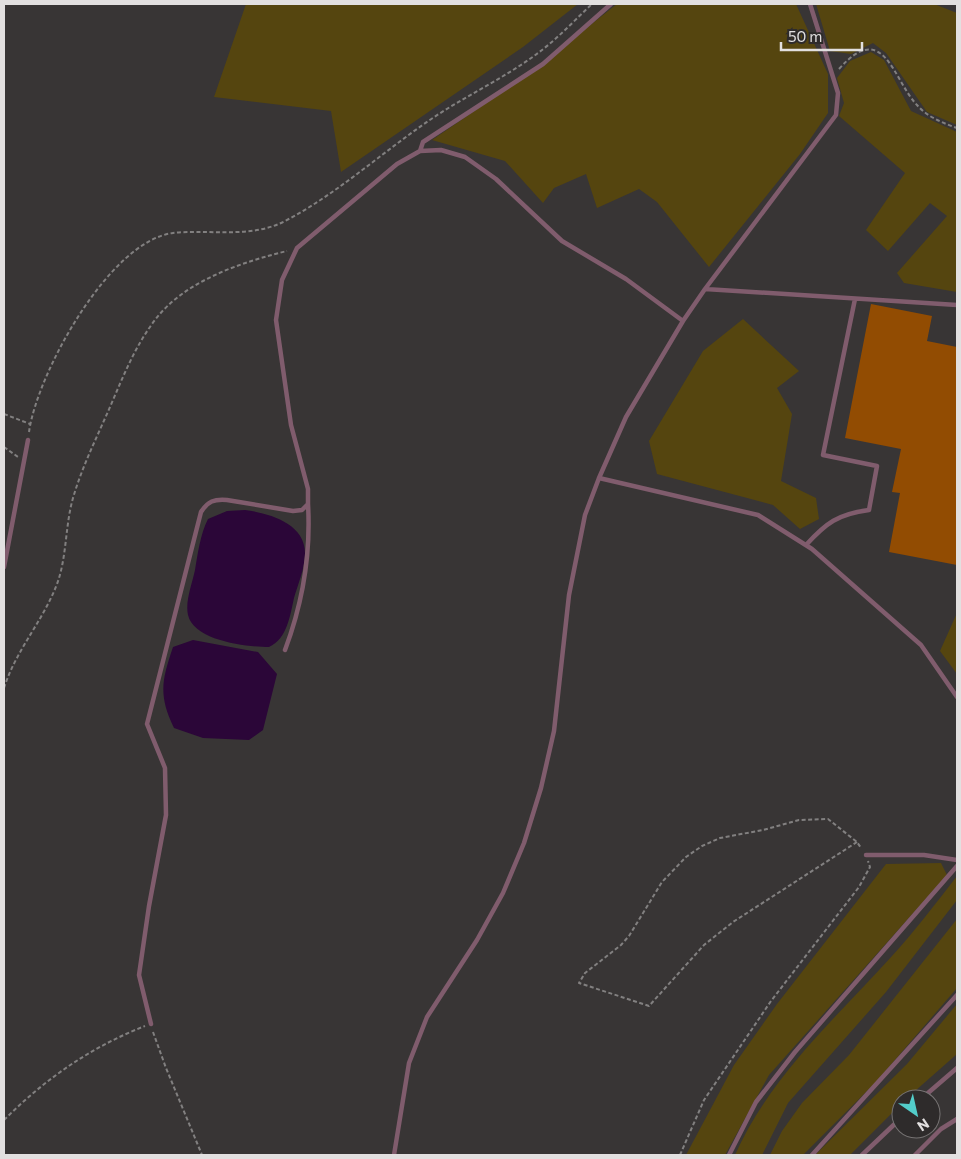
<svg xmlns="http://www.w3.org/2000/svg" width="961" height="1159" viewBox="0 0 961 1159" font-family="Commissioner,sans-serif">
<rect width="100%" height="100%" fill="#383535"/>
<path fill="#55450f" d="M246,4h332l-55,43 -182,125 -10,-61 -117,-14z
M617,4h179l32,70v39l-28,41 -91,113 -52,-65 -18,-13 -42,19 -11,-34 -32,14 -11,15 -38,-42 -73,-21 95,-65z
M816,4h118l23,9v112l-30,-13 -41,-59 -13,-10 -22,11 -21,-3z
M871,52l13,8 27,51 46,21v160l-53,-9 -7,-10 50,-57 -17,-13 -42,48 -22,-21 39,-57 -66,-57 5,-13 -7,-25 13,-17z
M743,319l56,52 -22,17 15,26 -11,67 35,17 3,21 -19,10 -27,-24 -116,-31 -8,-33 54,-90z
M957,613v61l-17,-23z
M941,863l6,12 -178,200 -44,80h-39l48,-90 43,-61 109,-140z
M957,876v24l-71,92 -98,111 -26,52h-27c35,-79 101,-137 157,-199 23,-25 44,-53 65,-80z
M957,919v69l-82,95 -72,72h-33l12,-24 20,-28 47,-48z
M957,1004v50l-51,45h-5v5l-51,51h-35l92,-91z"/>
<path fill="#2b0638" d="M245,510c23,3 60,13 60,43 0,15 -7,31 -11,45 -4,18 -7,41 -25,49 -22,0 -75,-6 -81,-32 -3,-13 4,-31 7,-45 3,-17 5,-35 13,-51l19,-8z
M193,640l65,12 19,22 -14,56 -14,10 -46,-2 -29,-10c-16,-33 -12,-48 -1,-81z"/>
<path fill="#924c02" d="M871,304l61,12 -5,25 30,6v218l-68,-13 11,-59 -8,-1 9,-43 -56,-11z"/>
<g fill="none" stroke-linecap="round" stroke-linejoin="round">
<path stroke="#828080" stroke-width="2" stroke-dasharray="4 2.5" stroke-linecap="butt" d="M956,4h1
M839,69c45,-51 54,11 78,36 10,12 26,18 40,23
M4,414l26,10
M29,432c8,-58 80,-191 144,-199 36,-4 78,6 112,-12 50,-26 93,-65 139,-97 38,-27 82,-46 118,-74 18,-14 34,-31 50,-46
M4,447l14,10
M4,688c12,-38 39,-67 53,-104 10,-27 8,-58 16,-86 9,-31 24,-61 37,-91 13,-30 25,-61 45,-87 29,-39 87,-58 132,-69
M857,842l-124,80 -29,23 -55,61 -70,-23 6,-10 36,-28 8,-9 33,-54 24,-25 16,-11 18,-8 43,-8 36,-10 29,-1 29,23 4,6
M153,1032l13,36 36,87
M4,1120c41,-41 87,-73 141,-94
M680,1155l24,-55 67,-99 88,-114 11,-20 -2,-6"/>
<path stroke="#805c6d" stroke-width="4.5" d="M420,151l3,-9 120,-78 68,-60
M705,289l131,-174 2,-22 -28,-89
M599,478l27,-61 57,-96 22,-32 252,16
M806,545c20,-22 32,-31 63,-35l8,-44 -54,-11 32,-156
M4,567l24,-127
M285,650c18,-48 26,-95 23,-146
M866,855h58l33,5
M151,1024l-12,-49 10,-69 17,-91 -1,-47 -18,-44 54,-212c7,-11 13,-13 26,-12l66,11 9,-1 6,-6v-15l-17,-64 -15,-105 6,-40 15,-32 100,-84 23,-13 21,-1 24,7 31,22 66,62 64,38 57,42
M921,1099l36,-31
M394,1155l15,-92 18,-46 50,-77 26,-47 21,-50 17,-55 13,-57 15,-136 16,-80 14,-37 159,37 54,34 109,96 36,52
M729,1155l27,-53 39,-50 162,-186
M812,1155l145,-160
M862,1155l39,-37
M915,1155l26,-26 16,-10"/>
</g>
<rect width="961" height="1159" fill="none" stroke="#e2e0e0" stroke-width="10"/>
<g transform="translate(916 1114) rotate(146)"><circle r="24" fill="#2e2b2b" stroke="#767373"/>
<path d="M0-4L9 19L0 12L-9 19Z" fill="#53cdca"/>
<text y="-8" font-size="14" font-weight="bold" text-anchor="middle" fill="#e2e0e0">N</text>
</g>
<path d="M781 42v8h81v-8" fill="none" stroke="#e2e0e0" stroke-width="2.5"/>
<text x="788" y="42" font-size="15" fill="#e2e0e0" stroke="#2e2b2b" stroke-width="4" paint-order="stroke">50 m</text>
</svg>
